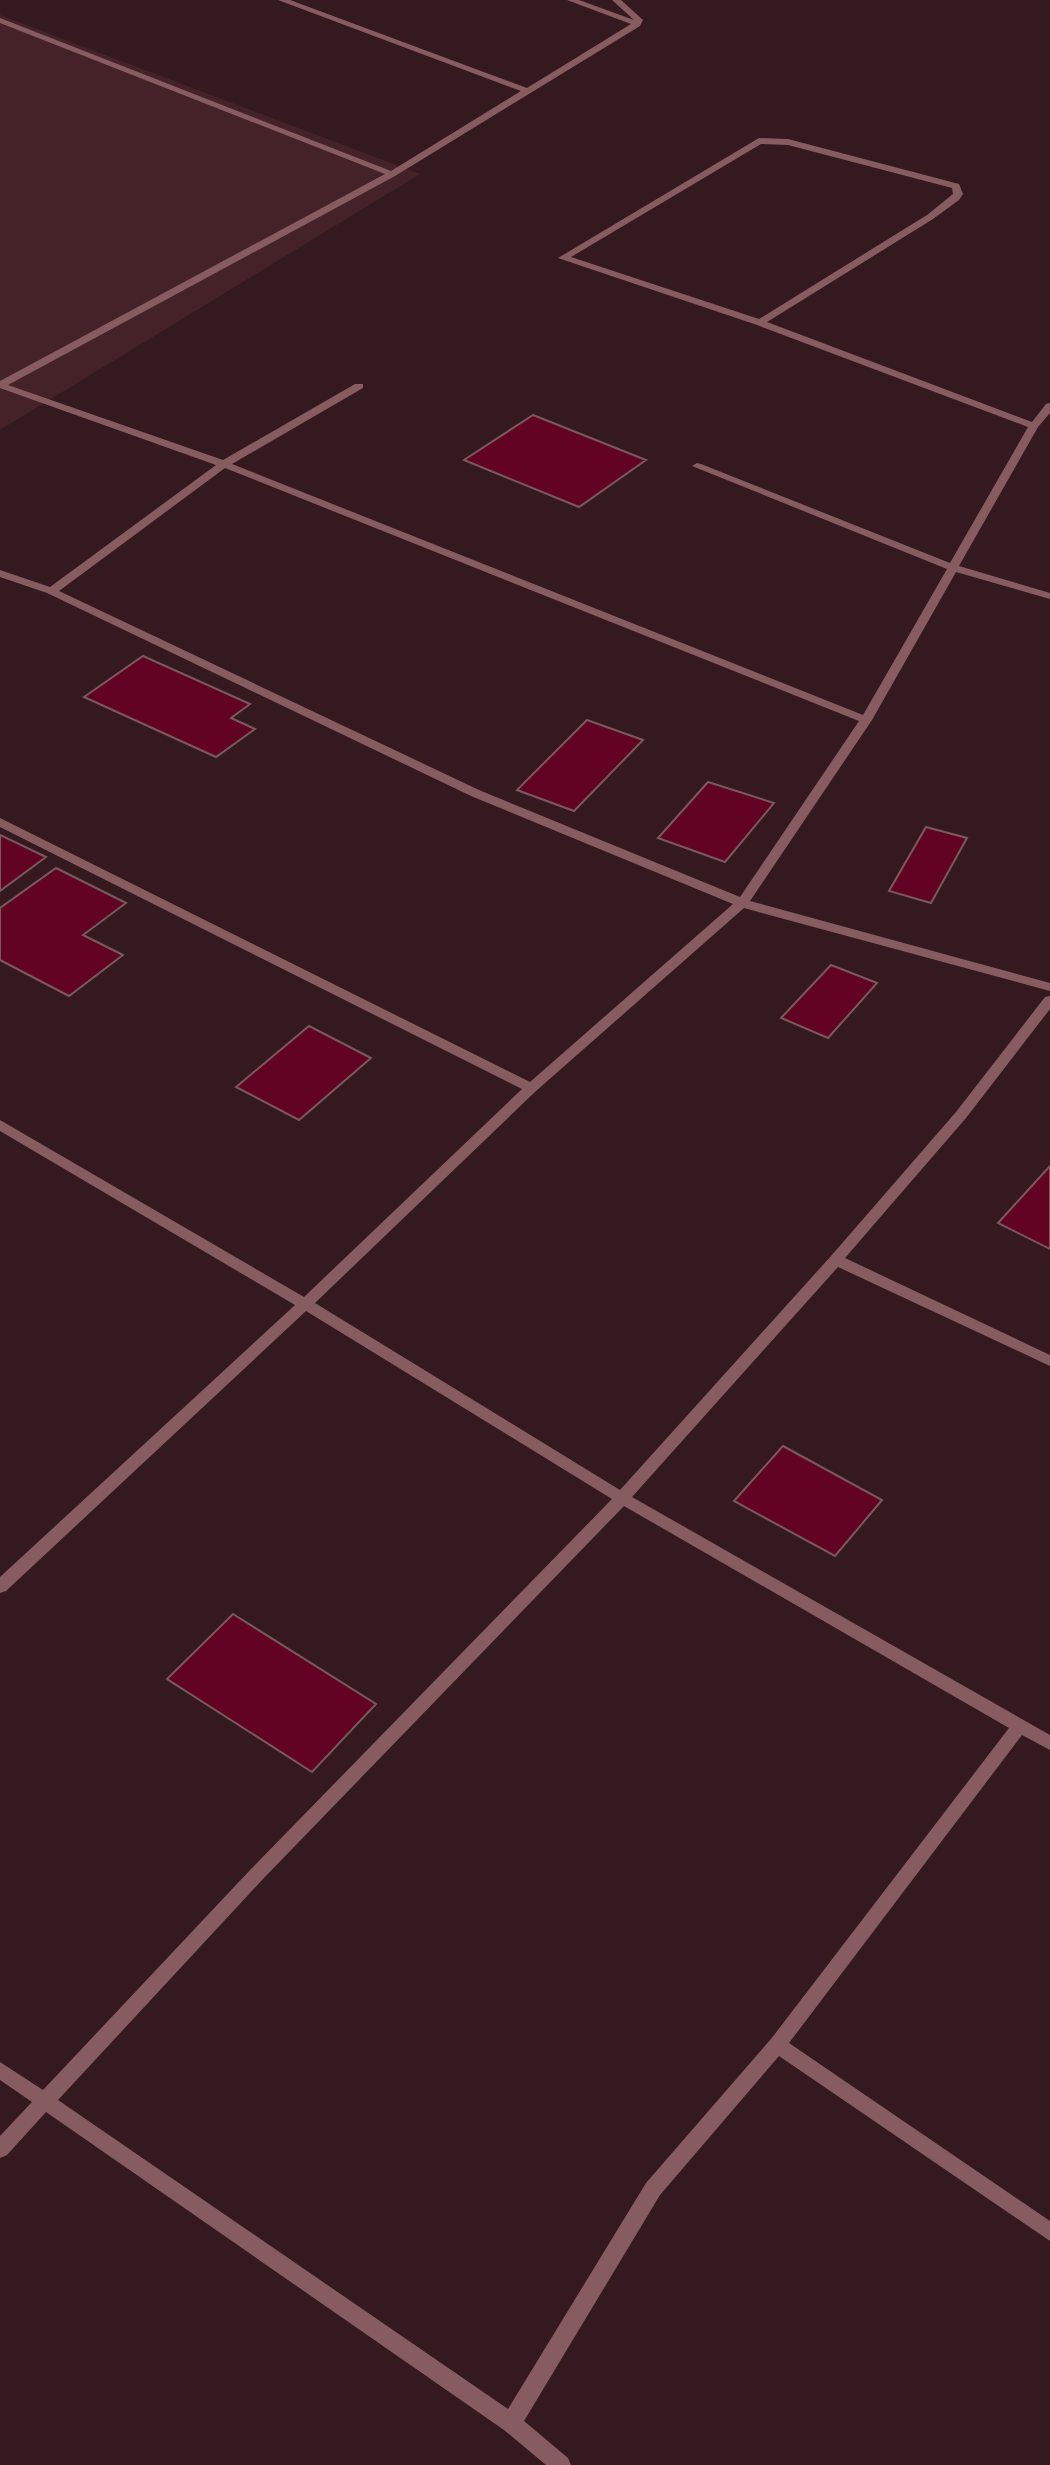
<svg xmlns="http://www.w3.org/2000/svg" width="1050" height="2465" viewBox="0 0 1050 2465" font-family="Barlow,sans-serif">
<rect width="100%" height="100%" fill="#341a1e"/>
<path fill="#442228" d="M0,15l420,159 -420,256z"/>
<path fill="#620323" stroke="#79595d" stroke-width="2" d="M533,415l113,45 -67,47 -115,-47z
M143,656l107,48 -19,14 24,11 -39,28 -132,-60z
M587,720l56,20 -69,71 -57,-21z
M708,782l66,21 -49,59 -67,-24z
M926,827l41,11 -36,65 -42,-12z
M0,835l46,22 -46,34z
M56,868l70,35 -43,32 40,20 -54,41 -69,-36v-52z
M831,965l46,18 -49,55 -47,-20z
M309,1026l62,32 -72,62 -63,-33z
M1050,1166v83l-52,-26z
M783,1446l99,54 -47,56 -101,-55z
M233,1614l143,90 -64,68 -145,-93z"/>
<g fill="none" stroke-linecap="round" stroke-linejoin="round">
<path fill="#865c61" fill-rule="evenodd" d="M278,0h12l237,88 104,-64 -64,-24h12l55,20 -22,-20h9l22,20 -3,6 -245,150 -387,209 215,75 132,-76h8v4l-131,76 631,251 84,-146 -255,-103 5,-3 4,1 249,99 78,-136 -271,-102 -199,-67 201,-120 29,1 171,45 4,10 -4,6 -26,19 -166,103 265,100 14,-18 4,-1v10l-12,14 -79,139 91,27v6l-94,-27 -84,148 -122,181 300,82v8l-306,-83 -208,183 -221,212 305,187 211,-234 125,-144 89,-115 5,-1v13l-84,109 -121,140 205,97v11l-212,-99 -206,230 418,238v15l-28,-15 -233,308 261,178v20l-271,-185 -119,139 -136,226 44,37 3,7h-25l-42,-35 -458,-318 -39,43 -7,3v-22l32,-34 -32,-22v-18l43,28 208,-221 361,-370 -306,-188 -300,280 -6,2v-16l295,-272 -295,-174v-11l304,177 218,-208 -522,-262v-9l530,264 203,-178 -262,-108 -424,-203 -47,-16v-7l50,17 166,-122 -216,-77v-7l385,-207 -385,-151v-5l391,153 130,-80zM761,144l27,1 164,43 1,6 -26,21 -168,104 -188,-62zM225,468l634,253 -119,176 -261,-107 -420,-199zM624,1506l385,222 -238,311 -125,144 -138,226 -450,-309 205,-221z"/>
</g>
</svg>
